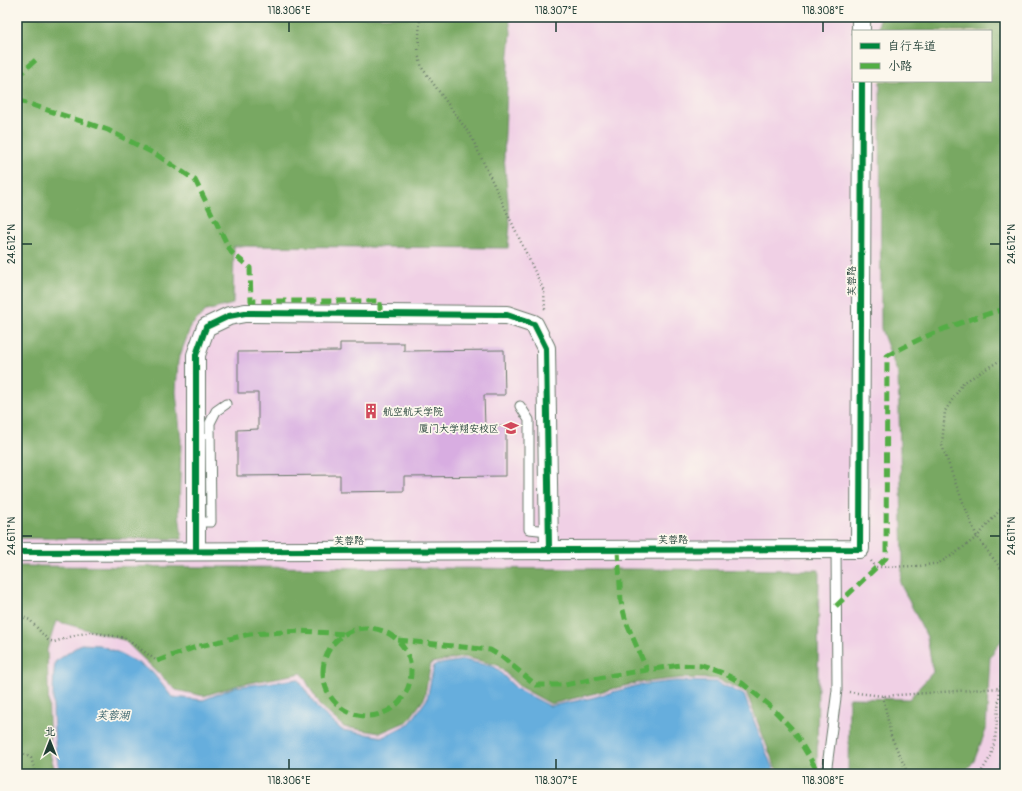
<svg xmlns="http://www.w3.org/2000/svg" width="1022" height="791" viewBox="0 0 1022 791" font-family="Pangolin,'LXGW WenKai TC',sans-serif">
<rect width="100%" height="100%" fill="#fbf7ec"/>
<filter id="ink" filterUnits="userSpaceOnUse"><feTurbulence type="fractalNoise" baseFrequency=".025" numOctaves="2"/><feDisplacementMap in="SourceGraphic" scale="8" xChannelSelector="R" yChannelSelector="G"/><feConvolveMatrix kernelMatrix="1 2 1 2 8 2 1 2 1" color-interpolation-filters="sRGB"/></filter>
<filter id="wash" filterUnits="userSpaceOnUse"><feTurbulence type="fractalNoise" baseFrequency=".012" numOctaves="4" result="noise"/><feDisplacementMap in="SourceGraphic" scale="16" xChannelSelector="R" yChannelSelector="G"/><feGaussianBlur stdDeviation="0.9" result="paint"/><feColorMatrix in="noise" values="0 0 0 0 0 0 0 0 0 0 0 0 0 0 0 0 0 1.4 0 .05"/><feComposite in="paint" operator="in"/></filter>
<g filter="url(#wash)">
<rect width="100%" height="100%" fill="#f1e7cd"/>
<path fill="#f0d0e5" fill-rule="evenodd" d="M17,17h988v757h-988zM853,31h138v50h-138z"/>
<path fill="#78a862" stroke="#4c724b" d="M17,17h492l2,15 -3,33 -4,91 6,68 -2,24 -274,-2 -1,58 -27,7 -15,15 -13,35 -2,31 5,48 -2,72 3,27 -165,-1z
M879,17h126v618l-15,22 -4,73 -12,31 -11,13h-115l1,-76 60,1 24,-27 -6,-35 -27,-54 3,-22 -5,-187 -17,-45 -1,-248h111v-50h-112z
M17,566l802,4 -2,204h-36l-6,-7 -29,-75 -29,-13 -36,-1 -44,5 -86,21 -31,-17 -23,-22 -33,-8 -33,6 -7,36 -16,22 -28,12 -36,-6 -25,-22 -17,-32 -64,12 -34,11 -28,-6 -52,-50 -68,-19 -9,29 3,104 6,20h-39z"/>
<path fill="#66aedd" stroke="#427688" d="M81,644l18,1 18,7 21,11 14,9 20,25 31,3 32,-13 63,-8 19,29 25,22 41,7 27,-14 17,-24 7,-34 30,-5 31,7 22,22 33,17 41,-8 48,-13 37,-4 41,1 27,13 28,72 4,7h-716c-7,-32 -9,-79 -5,-112z
M1005,736v38h-14l6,-7z"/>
<g id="blocks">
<path fill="#d8ade1" d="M340,343h64v8l100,-1 1,45h-21l1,32 21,-1v50l-102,1v14l-64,1v-17l-103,1v-46l21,-1v-36h-20v-41l102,-1z"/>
</g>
</g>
<g filter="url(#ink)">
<use href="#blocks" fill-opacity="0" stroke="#68786a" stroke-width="1"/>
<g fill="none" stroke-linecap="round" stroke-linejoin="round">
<g stroke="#68786a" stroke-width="11">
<path id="lane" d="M520,406l9,14v109l19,2
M196,522h15l-1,-99 6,-12 10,-7
M826,774l11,-84 -1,-141"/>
</g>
<g stroke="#68786a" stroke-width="20">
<path id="street" d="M861,17v14
M196,550v-195l10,-28 23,-11 16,-3 262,2 27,9 12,24 3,202
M17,552l843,-3 2,-468"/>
</g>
<path stroke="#68786a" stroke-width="2.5" stroke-dasharray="1 3" stroke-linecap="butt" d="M420,17l-2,37 4,14 49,68 73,155 1,19
M1005,360l-6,1 -36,22 -18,28 -3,34 13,37 22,55 28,37
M871,561l5,6 44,-1 19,-3 14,-8 24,-18 28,-33
M17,615h1l12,5 18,20 6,2 22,-7 15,-3 34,6 32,23
M849,692l34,4 117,-8
M883,696l8,40 17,38
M17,750l14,8 5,16
M980,774l11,-18 4,-16 5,-52 5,-24"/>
<use href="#lane" stroke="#fff" stroke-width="9"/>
<use href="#street" stroke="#fff" stroke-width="18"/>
<path stroke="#52ad45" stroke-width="5" stroke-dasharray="10 5" stroke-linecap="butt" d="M17,77l22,-20
M17,100l91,30 49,25 38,25 36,72 19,16 1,33h129v13
M618,550l3,52 5,20 21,48
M836,606l50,-48 1,-202c37,-21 77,-36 118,-47
M323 672a44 44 0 1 1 88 0a44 44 0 1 1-88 0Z
M398,640l92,10 12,7 34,28h29l49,-10 66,-10 22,1 21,7 19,10 27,22 25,26 25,43
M157,661l39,-14 54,-13 51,-3 44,3"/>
<g stroke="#fbf7ec" stroke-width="8">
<path id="cycleway" d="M196,550v-195l10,-28 23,-11 16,-3 262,2 27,9 12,24 3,202
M17,552l843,-3 2,-468"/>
</g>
<use href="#cycleway" stroke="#00873e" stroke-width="6"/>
</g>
</g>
<path fill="none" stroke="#1f3d34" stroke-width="1.5" d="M289,22v10M556,22v10M823,22v10M22,244h10M990,244h10M22,536h10M990,536h10M289,759v10M556,759v10M823,759v10"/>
<defs>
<g id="building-bare" transform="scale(1.2)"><path d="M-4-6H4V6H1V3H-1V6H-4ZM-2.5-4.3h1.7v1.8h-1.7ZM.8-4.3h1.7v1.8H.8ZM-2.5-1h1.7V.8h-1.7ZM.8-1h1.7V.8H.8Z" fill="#d1495b" stroke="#fbf7ec" stroke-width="2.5" paint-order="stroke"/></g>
<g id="university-bare" transform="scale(1.2)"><path d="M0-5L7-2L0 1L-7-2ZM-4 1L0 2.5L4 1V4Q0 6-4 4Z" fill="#d1495b" stroke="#fbf7ec" stroke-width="2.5" paint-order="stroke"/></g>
</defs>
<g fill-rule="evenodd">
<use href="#building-bare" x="371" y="411"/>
<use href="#university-bare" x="511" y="428"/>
</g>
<g text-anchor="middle" stroke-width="3.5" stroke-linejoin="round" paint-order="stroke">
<g font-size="10" fill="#1f3d34" stroke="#fbf7ec">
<text transform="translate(851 281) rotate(-90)" y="4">芙蓉路</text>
<text x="673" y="543">芙蓉路</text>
<text x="349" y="544">芙蓉路</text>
</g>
<g font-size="10" fill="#1f3d34" stroke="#fbf7ec" text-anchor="start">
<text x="383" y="415">航空航天学院</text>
<text x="499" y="432" text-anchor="end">厦门大学翔安校区</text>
</g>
<g font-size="11" font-style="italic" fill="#345f67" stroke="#fbf7ec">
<text x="113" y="719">芙蓉湖</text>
</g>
</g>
<rect width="1022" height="791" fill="none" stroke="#fbf7ec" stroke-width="44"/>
<rect x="852" y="30" width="140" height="52" fill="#fbf7ec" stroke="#a3ada2"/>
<rect x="860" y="43" width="20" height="6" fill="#00873e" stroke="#a3ada2"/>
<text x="888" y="50" font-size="12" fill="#1f3d34">自行车道</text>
<rect x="860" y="63" width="20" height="6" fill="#52ad45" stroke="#a3ada2"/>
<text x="888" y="70" font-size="12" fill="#1f3d34">小路</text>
<g transform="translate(50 741)" stroke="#fbf7ec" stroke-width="3" paint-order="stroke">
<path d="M0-3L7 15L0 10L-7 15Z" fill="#1f3d34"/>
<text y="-6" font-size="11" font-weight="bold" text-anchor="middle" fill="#1f3d34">北</text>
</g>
<rect x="22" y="22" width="978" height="747" fill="none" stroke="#1f3d34" stroke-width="1.5"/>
<g font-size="10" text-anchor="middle" fill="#1f3d34">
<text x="289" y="14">118.306°E</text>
<text x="556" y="14">118.307°E</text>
<text x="823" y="14">118.308°E</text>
<text transform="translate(11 244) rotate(-90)" y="4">24.612°N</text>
<text transform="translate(1011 244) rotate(-90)" y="4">24.612°N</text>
<text transform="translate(11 536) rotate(-90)" y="4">24.611°N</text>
<text transform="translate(1011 536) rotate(-90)" y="4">24.611°N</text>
<text x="289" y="784">118.306°E</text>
<text x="556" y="784">118.307°E</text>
<text x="823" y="784">118.308°E</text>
</g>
</svg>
